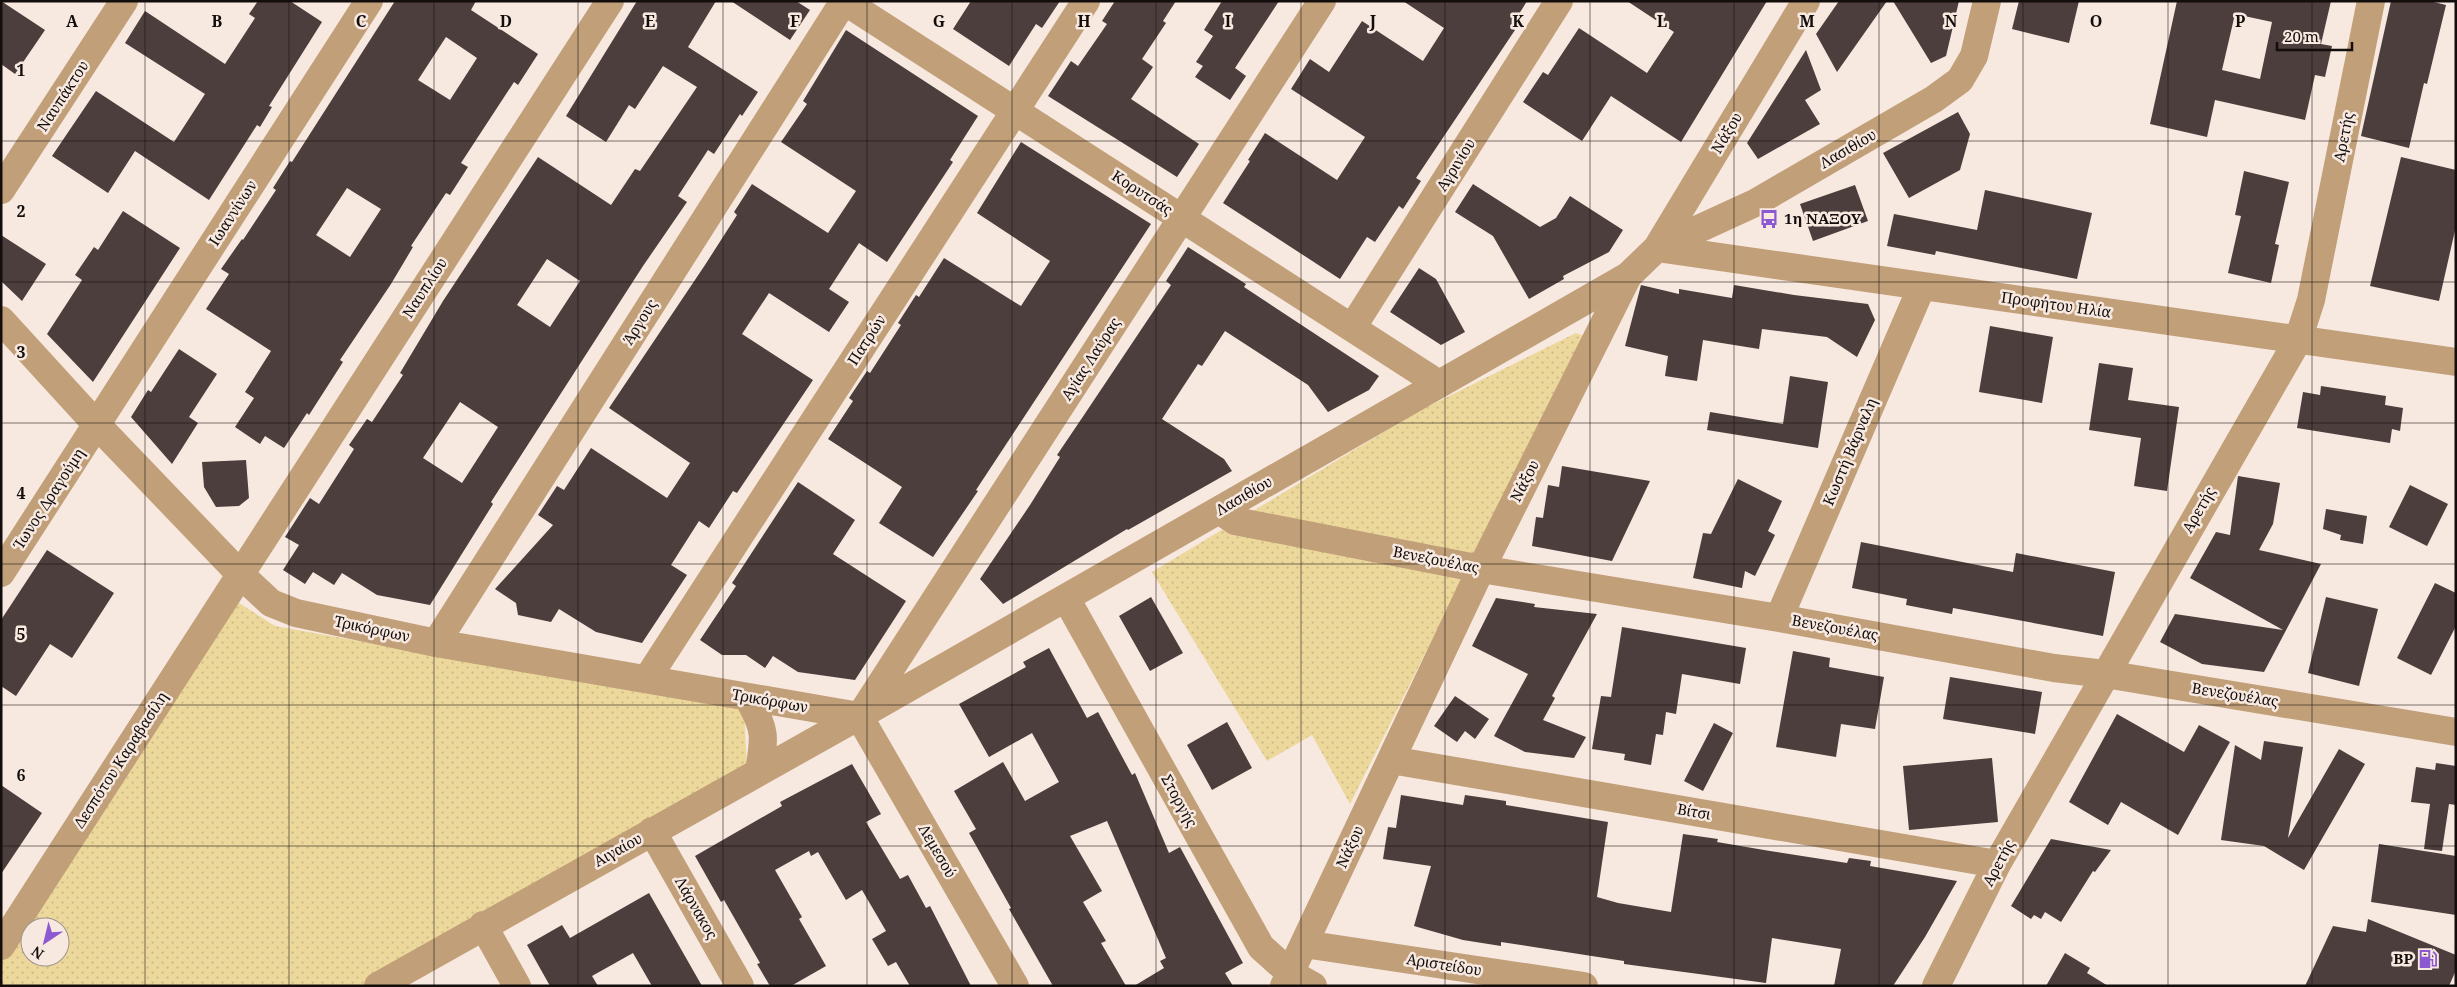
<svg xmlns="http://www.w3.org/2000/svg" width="2457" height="987" viewBox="0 0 2457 987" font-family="'Noto Serif',serif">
<defs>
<pattern id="grass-dots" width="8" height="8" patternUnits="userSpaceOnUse" patternTransform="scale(1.25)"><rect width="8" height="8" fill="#edd89c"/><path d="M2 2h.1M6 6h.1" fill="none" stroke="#cab885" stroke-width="1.8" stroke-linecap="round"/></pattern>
</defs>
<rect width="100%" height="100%" fill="#f7e8e0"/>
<path fill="url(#grass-dots)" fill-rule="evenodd" d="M1576,333l8,3 -234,468 -38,-69 -45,26 -115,-189 265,-160z
M236,601l39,25 469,84 3,58 -384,218h-362v-26zM30,927h30v30h-30z"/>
<path fill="#4c3e3d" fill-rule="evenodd" d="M1,1l44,29 -30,44 -14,-10z
M258,1h32l32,21 -53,84 3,1 -12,20 -3,-2 -48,75 -74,-49 -27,42 -56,-37 44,-65 78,51 31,-48 -80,-51 20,-32 80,53 30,-46 -6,-4z
M395,1h81l-5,9 67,44 -20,31 -4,-3 -53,81 7,4 -18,28 -4,-2 -35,53 2,1 -22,37 -51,76 3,2 -34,53 -2,-2 -23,35 -19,-12 -5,8 -25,-17 19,-29 -9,-6 26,-41 -65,-42 23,-35 -8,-5 21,-30 1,1 33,-50 -3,-2 17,-27 2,1zM446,37l31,21 -27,42 -32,-20zM347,188l34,21 -31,48 -34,-22z
M637,1h79l-28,46 70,45 -16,24 -2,-2 -26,40 -6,-4 -30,46 9,6 -44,64 -152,236 2,2 -63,101 -53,-10 -35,-22 -8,12 -21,-13 -8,12 -22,-14 16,-25 -14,-8 25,-39 9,6 35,-55 -5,-4 18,-26 5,3 31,-47 -3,-2 43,-72 95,-144 73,48 24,-36 5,2 57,-84 -34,-21 -28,43 -6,-4 -23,37 -40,-26zM547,259l33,22 -30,46 -33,-22zM460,402l38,25 -36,56 -39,-25z
M731,1h65l14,9 -20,30z
M971,1h89l-18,27 -6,-4 -27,42 -56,-37z
M1115,1h61l-13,20 3,2 -24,36 11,8 -22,32 68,45 -22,33 -129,-81 23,-35 7,5 29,-42 -5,-3z
M1222,1h57l-44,67 11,8 -16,24 -35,-23 8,-11 -7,-4 17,-26 -9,-6z
M1403,1h124l-16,26 4,3 -99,148 5,3 -18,28 -4,-3 -24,36 -8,-5 -27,42 -117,-76 27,-42 -2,-1 17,-27 72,47 28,-43 -74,-48 19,-30 19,13 33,-51 61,40 21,-33z
M1627,1h140l-86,141 -70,-46 -29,45 -59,-39 20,-30 5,3 31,-47 68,45 27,-41z
M1839,1h48l-50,71 -21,-38z
M1893,1h66l-13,55 -15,7z
M2019,1h60l-10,42 -57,-14z
M2177,1h154l-10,43 11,2 -7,31 -10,-2 -10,45 -90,-20 -8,37 -57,-13zM2235,14l37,8 -12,57 -38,-9z
M2391,1h39l16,4 -19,79 -3,-1 -15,65 -48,-12z
M846,30l132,86 -28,44 3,2 -66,100 -28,-19 -30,46 20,13 -20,30 -60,-39 -27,41 71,46 -76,113 -4,-2 -24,37 -10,-7 -28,44 16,10 -45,68 -46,-11 -37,-23 -8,13 -33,-7 -2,-12 -21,-14 58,-64 -15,-10 19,-29 7,4 27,-42 76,50 23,-35 -81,-55 96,-143 32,-50 -3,-3 18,-28 76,49 28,-42 -75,-49 26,-38 -4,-3z
M1806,50l15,40 -16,10 15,24 -62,35 -11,-16z
M1958,112l12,22 -10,36 -51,28 -26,-45z
M1021,142l130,82 -175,266 2,1 -45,66 -54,-34 23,-36 -74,-48 25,-38 -4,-3 18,-27 3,2 31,-48 -3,-2 18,-28 3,2 25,-39 77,48 29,-45 -73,-48z
M2401,157l55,13v56l-17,75 -69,-15z
M2244,171l45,11 -14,62 4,1 -8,38 -43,-10 13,-57 -6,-1z
M1473,184l67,43 16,-9 14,-22 53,34 -14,22 -46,24 1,3 -35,20 -36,-63 -38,-24z
M1855,185l13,36 -55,20 -13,-37z
M1985,190l107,23 -15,66 -141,-28 -1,4 -48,-9 7,-32 83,16z
M123,211l57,37 -87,134 -46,-48 35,-54 -7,-5 19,-28 4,3z
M1,235l45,29 -24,37 -21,-20z
M1188,247l58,37 -2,3 135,89 -10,14 -41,22 -20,-27 -83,-54 -23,35 -4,-2 -36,55 62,40 8,12 -104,59 -1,-1 -124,75 -23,-25 50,-74 30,-48 -3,-2 25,-37 89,-133 -5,-4z
M1419,268l17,11 29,53 -24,13 -51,-33z
M1641,285l38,9v-5l53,9 2,-13 60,10 74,9 7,16 -18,37 -30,-20 -65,-8 -3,20 -56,-9 -6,41 -32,-5 3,-20 -43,-10z
M1990,326l63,11 -11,66 -63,-11z
M179,349l38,25 -28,43 9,6 -26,41 -41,-47 17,-27 3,2z
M2099,363l34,5 -5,32 51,7 -12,84 -33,-5 7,-48 -52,-8z
M1790,376l38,6 -10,66 -111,-18 3,-18 73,12z
M2321,386l65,10 -1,9 18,3 -3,23 -8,-2 -2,14 -93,-15 6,-36 17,3z
M246,460l3,38 -10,8 -23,1 -12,-20 -2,-25z
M1562,466l88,15 -38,80 -80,-15 4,-29 7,1 5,-33 11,2z
M2238,476l42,7 -7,41 -14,26 62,14 -57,108 -62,-8 -42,-22 15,-28 108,16 -93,-52 26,-46 14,3z
M1738,479l44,22 -14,30 7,4 -20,41 -10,-5 -3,17 -49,-10 10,-45 8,1z
M798,482l57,38 -22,34 73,47 -51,79 -57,-8 -25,-16 -8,12 -19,-13h-24l-22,-15 36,-54 -4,-3z
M2410,485l38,19 -21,42 -38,-19z
M2326,509l41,7 -4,28 -23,-4 1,-5 -18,-6z
M1861,542l152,30 3,-19 99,19 -12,64 -150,-28 -1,6 -46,-9 1,-6 -55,-11z
M47,550l67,43 -42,65 -22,-14 -34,52 -15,-10v-66z
M2435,583l21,10v33l-25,49 -34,-17z
M1151,597l32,56 -33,18 -31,-55z
M2326,597l52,12 -19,77 -51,-13z
M1496,598l39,6 -1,3 63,7 -45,82 3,2 -12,22 43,17 -12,21 -49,-6 -31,-16 34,-62 -56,-28z
M1622,627l124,21 -6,36 -58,-10 -6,40 -10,-2 -3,23 -7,-1 -5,31 -27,-5 1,-6 -33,-5 9,-53 10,1z
M1049,648l38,70 11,-6 34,63 3,-2 34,80 11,-6 63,116 -18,10 8,13h-99l30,-18 -4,-7 6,-3 -59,-137 -37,15 32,55 -19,11 23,39 -5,2 25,43h-73l-44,-77 2,-1 -42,-75 7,-4 -22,-38 49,-29 22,39 34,-19 -27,-49 -43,24 -30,-53 67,-37 -3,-5z
M1793,651l37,7 -1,9 55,10 -9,52 -34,-5 -5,33 -60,-10z
M1950,677l92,15 -7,42 -92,-15z
M1455,696l34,23 -14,20 -10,-8 -8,11 -23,-16z
M2117,714l67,38 15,-27 31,17 -52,93 -57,-33 -13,23 -39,-23z
M1227,722l25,46 -40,22 -25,-45z
M1714,723l19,10 -30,58 -19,-10z
M2264,741l39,6 -15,91 51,-89 26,15 -61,106 -40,-24 -43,-6 14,-95 26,15z
M1992,758l6,64 -89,8 -6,-64z
M2436,763l20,3v39l-7,-1 -7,47 -18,-2 6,-45 -19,-2 5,-35 19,3z
M852,764l29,50 -15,8 34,57 8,-4 18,33 4,-2 41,80h-61l-14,-24 -8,4 -16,-27 14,-8 -24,-41 -16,10 -28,-48 -7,4 -2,-5 -34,19 27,47 -3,2 27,47 -35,20h-21l-13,-22 3,-1 -36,-63 -3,2 -26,-46 87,-50 -2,-4z
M1,785l41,28 -41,61z
M1401,795l62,10 2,-10 41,6v4l102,17 -11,75 21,6 53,9 12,-78 35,5 -1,3 53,9 77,12 2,-5 22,3 -1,5 87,15 -32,56 -32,49h-59l7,-37 -69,-11 -6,45 -142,-19v-3l-123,-19v4l-38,-6 -49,-14 17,-60 -48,-7 5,-32 8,1z
M2051,839l60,11 -16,22 -2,-1 -32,51 -16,-10 -4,7 -7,-4 -3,4 -20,-13z
M2379,844l77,12v59l-85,-13z
M649,893l53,93h-50l-19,-33 -41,23 6,10h-48l-23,-41 35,-20 8,13z
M2368,919l88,36v15l-7,16h-144l28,-60 33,6z
M2065,953l25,15 -3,5 21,13h-62z"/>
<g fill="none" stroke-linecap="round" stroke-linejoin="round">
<path stroke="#c19f78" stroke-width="28" d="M844,1l595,383
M1,190l123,-189
M1657,248l799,114
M1657,248l98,-45 179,-104 26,-19 14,-24 13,-55
M1,320l96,105 143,149 31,29 25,10 140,30 423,73
M1352,328l207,-327
M1219,510l16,11 246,48 298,49 275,50 51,6 351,58
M1,573l368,-572
M1066,598l195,349 29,26 23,13
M1779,618l143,-332
M436,643l408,-642
M647,679l439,-678
M748,698c18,32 17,38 11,73
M862,713l460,-712
M859,716l156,270
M1391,760l606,104
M652,831l88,155
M483,925l34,61
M1304,944l280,42
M1,946l609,-945
M378,986l481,-270 769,-440
M1284,986l197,-417 147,-293 29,-28 149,-247
M1936,986l61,-122 301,-524 13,-40 60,-299"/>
</g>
<path fill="none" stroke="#130e0c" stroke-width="1" stroke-opacity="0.55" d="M145,1v985M289,1v985M434,1v985M578,1v985M723,1v985M867,1v985M1012,1v985M1156,1v985M1301,1v985M1445,1v985M1590,1v985M1734,1v985M1879,1v985M2023,1v985M2168,1v985M2312,1v985M1,141h2455M1,282h2455M1,423h2455M1,564h2455M1,705h2455M1,846h2455"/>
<defs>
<g id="bus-bare" transform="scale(1.5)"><path d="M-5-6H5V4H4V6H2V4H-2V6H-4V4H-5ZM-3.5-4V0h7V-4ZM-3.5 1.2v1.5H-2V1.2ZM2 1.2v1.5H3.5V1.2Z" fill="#8c59d2" stroke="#f7e8e0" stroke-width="2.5" paint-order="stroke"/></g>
<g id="fuel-bare" transform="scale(1.5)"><path d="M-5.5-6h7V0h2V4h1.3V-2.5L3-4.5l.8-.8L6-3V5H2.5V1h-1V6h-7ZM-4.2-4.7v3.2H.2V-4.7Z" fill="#8c59d2" stroke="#f7e8e0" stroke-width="2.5" paint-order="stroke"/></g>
</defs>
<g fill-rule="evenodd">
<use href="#bus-bare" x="1769" y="219"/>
<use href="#fuel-bare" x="2428" y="959"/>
</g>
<g text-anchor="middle" stroke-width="5" stroke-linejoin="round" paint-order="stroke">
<g font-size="15" fill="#130e0c" stroke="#f7e8e0">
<text transform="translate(63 96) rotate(-57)" y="5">Ναυπάκτου</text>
<text transform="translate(1727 133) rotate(-59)" y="5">Νάξου</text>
<text transform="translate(2344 137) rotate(-79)" y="5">Αρετής</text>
<text transform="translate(1848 149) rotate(-30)" y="5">Λασιθίου</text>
<text transform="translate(1456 165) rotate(-58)" y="5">Αγρινίου</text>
<text transform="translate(1142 193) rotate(33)" y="5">Κορυτσάς</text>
<text transform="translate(233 213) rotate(-57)" y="5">Ιωαννίνων</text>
<text transform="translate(425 288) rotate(-57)" y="5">Ναυπλίου</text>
<text transform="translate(2056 305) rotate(8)" y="5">Προφήτου Ηλία</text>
<text transform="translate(640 322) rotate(-58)" y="5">Άργους</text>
<text transform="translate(867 340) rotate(-57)" y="5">Πατρών</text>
<text transform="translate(1091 359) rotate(-57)" y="5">Αγίας Λαύρας</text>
<text transform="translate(1850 452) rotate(-67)" y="5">Κωστή Βάρναλη</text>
<text transform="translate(1525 481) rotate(-63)" y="5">Νάξου</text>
<text transform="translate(1244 496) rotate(-30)" y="5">Λασιθίου</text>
<text transform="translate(49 499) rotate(-57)" y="5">Ίωνος Δραγούμη</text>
<text transform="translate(2199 510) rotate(-60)" y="5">Αρετής</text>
<text transform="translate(1436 560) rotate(11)" y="5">Βενεζουέλας</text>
<text transform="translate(1835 628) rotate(10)" y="5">Βενεζουέλας</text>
<text transform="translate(372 629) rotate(12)" y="5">Τρικόρφων</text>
<text transform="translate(2235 695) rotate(9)" y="5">Βενεζουέλας</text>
<text transform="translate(770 701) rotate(10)" y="5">Τρικόρφων</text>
<text transform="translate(121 760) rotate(-57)" y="5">Δεσπότου Καραβασίλη</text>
<text transform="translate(1179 801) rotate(61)" y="5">Στοργής</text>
<text transform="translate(1694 812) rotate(10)" y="5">Βίτσι</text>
<text transform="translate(1350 847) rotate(-65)" y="5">Νάξου</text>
<text transform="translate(618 850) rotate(-29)" y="5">Αιγαίου</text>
<text transform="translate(937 851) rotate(60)" y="5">Λεμεσού</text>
<text transform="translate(1999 863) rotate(-62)" y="5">Αρετής</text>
<text transform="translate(696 908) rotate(60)" y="5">Λάρνακος</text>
<text transform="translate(1444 965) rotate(9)" y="5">Αριστείδου</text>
</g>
<g font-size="15" font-weight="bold" fill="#130e0c" stroke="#f7e8e0" text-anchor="start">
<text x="1784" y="224">1η ΝΑΞΟΥ</text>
<text x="2413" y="964" text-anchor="end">BP</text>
</g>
</g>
<g font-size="16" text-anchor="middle" font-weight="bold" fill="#130e0c" stroke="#f7e8e0" stroke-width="5" stroke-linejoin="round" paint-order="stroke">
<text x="72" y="27">A</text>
<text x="217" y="27">B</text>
<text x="361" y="27">C</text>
<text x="506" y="27">D</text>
<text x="650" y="27">E</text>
<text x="795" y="27">F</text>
<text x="939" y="27">G</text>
<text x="1084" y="27">H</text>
<text x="1228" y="27">I</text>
<text x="1373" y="27">J</text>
<text x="1518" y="27">K</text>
<text x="1662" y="27">L</text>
<text x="1807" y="27">M</text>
<text x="1951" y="27">N</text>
<text x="2096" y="27">O</text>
<text x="2240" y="27">P</text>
<text x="21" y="76">1</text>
<text x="21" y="217">2</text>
<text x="21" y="358">3</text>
<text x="21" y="499">4</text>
<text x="21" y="640">5</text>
<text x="21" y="781">6</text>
</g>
<rect width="2457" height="987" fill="none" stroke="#130e0c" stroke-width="5"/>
<g transform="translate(45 942) rotate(215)"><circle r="24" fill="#f7e8e0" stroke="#9c918b"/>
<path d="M0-4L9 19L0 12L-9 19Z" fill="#8c59d2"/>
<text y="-8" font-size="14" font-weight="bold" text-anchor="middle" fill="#130e0c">N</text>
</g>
<path d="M2277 42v8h75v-8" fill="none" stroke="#130e0c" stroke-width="2.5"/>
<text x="2284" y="42" font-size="15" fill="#130e0c" stroke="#f7e8e0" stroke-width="4" paint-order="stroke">20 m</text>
</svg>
